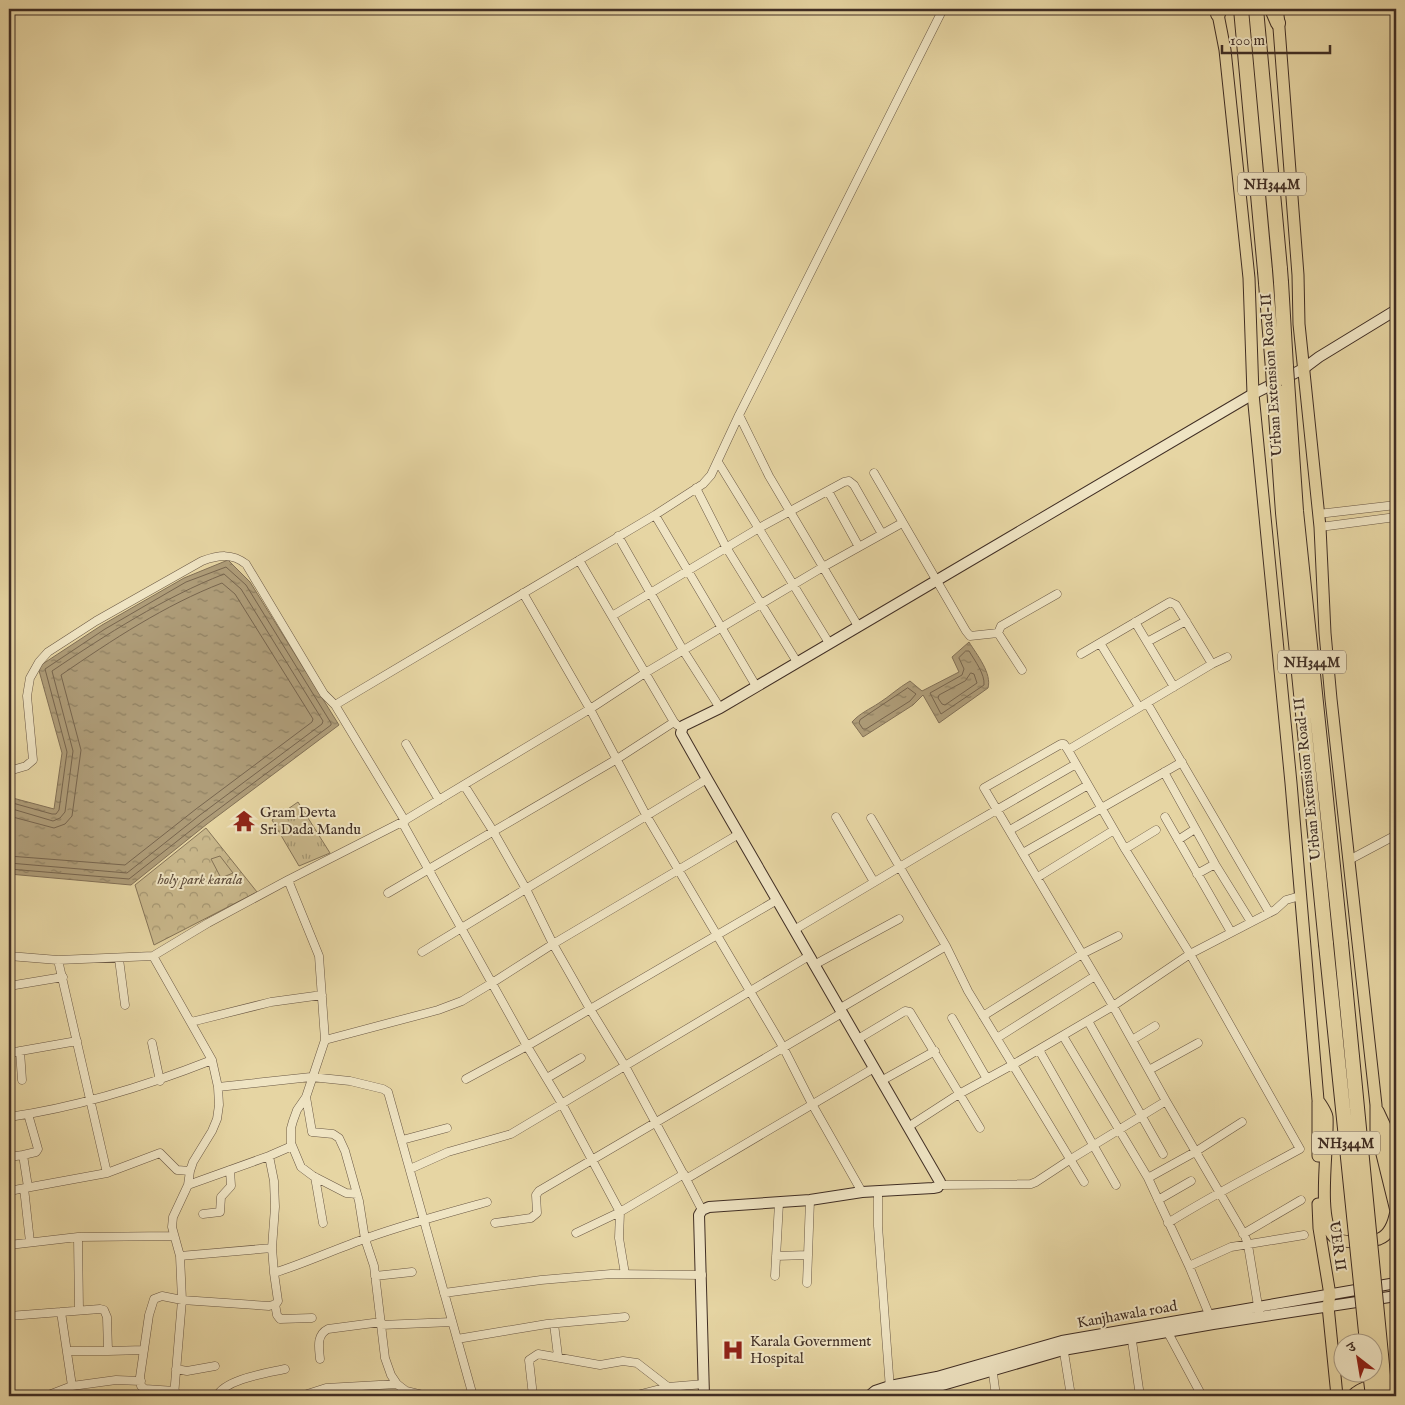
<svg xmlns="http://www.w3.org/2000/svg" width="1405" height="1405" viewBox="0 0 1405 1405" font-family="'IM FELL English','Noto Serif Devanagari',serif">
<defs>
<pattern id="grass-tufts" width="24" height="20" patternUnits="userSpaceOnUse" patternTransform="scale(1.25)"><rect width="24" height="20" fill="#cab98d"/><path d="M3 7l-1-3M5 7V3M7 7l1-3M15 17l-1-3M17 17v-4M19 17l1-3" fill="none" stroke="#a59773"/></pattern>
<pattern id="park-crowns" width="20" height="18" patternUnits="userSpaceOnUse" patternTransform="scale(1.25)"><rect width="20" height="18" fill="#cab98d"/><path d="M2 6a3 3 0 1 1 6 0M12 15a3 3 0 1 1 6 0" fill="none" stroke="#a59773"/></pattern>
<pattern id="water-ripples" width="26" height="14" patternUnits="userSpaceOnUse" patternTransform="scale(1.25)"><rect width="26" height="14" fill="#ae9c78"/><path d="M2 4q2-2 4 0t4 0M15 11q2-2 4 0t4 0" fill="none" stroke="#8f8062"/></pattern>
</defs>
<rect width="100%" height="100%" fill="#e6d5a3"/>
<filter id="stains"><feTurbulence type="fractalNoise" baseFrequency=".004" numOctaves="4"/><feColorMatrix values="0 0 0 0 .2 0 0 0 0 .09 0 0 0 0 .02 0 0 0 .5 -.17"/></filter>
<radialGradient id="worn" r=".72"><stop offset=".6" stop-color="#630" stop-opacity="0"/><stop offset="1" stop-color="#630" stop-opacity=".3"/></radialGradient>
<path fill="url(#grass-tufts)" stroke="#857458" d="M298,802l32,51 -31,13 -27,-46z"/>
<path fill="url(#park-crowns)" stroke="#857458" d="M206,828l51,64 -103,53 -19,-60z"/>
<path fill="#cab98d" stroke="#857458" d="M220,856l13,17 -12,5 -10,-19z"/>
<path fill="url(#water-ripples)" stroke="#827056" d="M228,560l22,22 89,143 -132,99 -76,61 -122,-11v-77l45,12 8,-56 -24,-86 64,-42 82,-47z
M969,642c8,13 23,31 19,46l-49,35 -16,-28 -10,10 -50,32 -11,-15c8,-9 18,-13 27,-19 11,-7 19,-15 31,-22l12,10 37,-19 -7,-15z"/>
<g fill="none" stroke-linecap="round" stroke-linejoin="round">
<path stroke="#77654e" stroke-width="1" d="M966,651h3c6,10 16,23 15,34l-43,29 -11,-21 32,-18 2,-6 -5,-11z
M971,673l3,1 3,9 -32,22 -3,-1 -4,-6 1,-3 26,-14z
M908,688l8,6 -6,7 -44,28h-3l-4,-6 1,-3z
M9,802l43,12h4l3,-4 8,-58 -22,-83 60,-40 81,-47 40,-15 20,18 85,138v2l-127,95 -75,59 -120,-10
M9,808l44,13 7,-3 5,-6 8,-61 -21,-80c55,-37 111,-73 172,-97l17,15 82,132 -1,3 -122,91 -73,58 -118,-10
M9,816l45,12 11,-4 7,-8 9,-66 -20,-75c51,-35 104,-70 161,-92l13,11 78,125 -1,3 -116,87 -71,56 -116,-9"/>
<g stroke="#6a5844" stroke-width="9">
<path id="street" d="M739,415l30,61 89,150
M718,462l111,181
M874,473l92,158 4,5 28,-3 24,37
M696,488l30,59 71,115
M828,491l31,56
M1318,514l78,-9
M655,515l101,171
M1320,527l76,-10
M618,536l65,114 37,58
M579,560l95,162 3,3
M523,593l67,116 56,106 137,232 29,57 50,88
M612,616l147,-88 85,-46 5,-1 5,4 28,49
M1135,622l39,65
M998,633l3,-7 56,-32
M1147,642l39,-21
M1100,643l39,64
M1081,654l89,-52 6,3 36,59
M1147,703l122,209
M406,744l33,56
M1068,750l144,-86 15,-7
M9,771l17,-5 7,-6 -6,-64 3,-18 9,-16 9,-10 48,-31 106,-60c17,-6 30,-8 44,3l78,130 11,11
M1164,772l51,92 36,58
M464,785l29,46 33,58 27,55 37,65 35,57 61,113 16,31
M836,817l38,65
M1165,817l66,115
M871,818l75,128 22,45 116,191
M405,821l-70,-116 320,-190 48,-31 8,-9 28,-60 204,-406
M402,822l125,224 35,58 58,108 -1,26 6,36
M1010,830l78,-45
M1178,840l17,-11
M1125,849l31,-19
M1023,853l159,-91
M1349,860l47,-25
M1197,874l18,-10
M1038,877l76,-47
M288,880l31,76 6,84 -19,57 -9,13 -4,11 -2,7v15l10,24 12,9 33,17 11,1
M388,893l229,-134 57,-37
M794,930l161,-96 121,-70
M422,952l285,-173
M9,956l49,4 95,-4 55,-33 80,-43 114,-58 188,-113 55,-36 178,-106 79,-44
M153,956l59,104 6,27 1,18 -2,14 -5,12 -19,31 -3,9 -2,14 -15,32 -1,10 8,29 2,44 -8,96
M119,959l6,46
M58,960l49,213
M814,965l85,-46
M9,986l54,-9
M839,1009l107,-63
M983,1016l99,-62 36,-18
M952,1018l35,61
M1088,1021l75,133
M191,1022l80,-20 51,-7
M1063,1036l85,142 41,88 22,53
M997,1038l98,-62
M858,1039l47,-28 5,1 70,116
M325,1040l113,-30 24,-9 30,-18 61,-39 186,-110
M1132,1040l23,-14
M152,1043l8,38
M1039,1050l77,135
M20,1051l2,29
M9,1053l68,-12
M1149,1070l49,-27
M547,1078l34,-20
M466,1079l61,-33 250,-146
M881,1081l54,-30
M218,1087l93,-10 39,4 33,8 5,3 85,304
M306,1097l6,35 21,2 6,4 6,13 14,50 6,38 9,27 11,92 6,17 6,9 9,7 21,5
M9,1117c70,-10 137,-31 203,-57
M908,1127l51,-33 55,-30 99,-58 77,-52 85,-44 11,-10 14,-4
M402,1140l45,-12
M269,1156l5,25 1,26 -3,41 2,25c31,-10 62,-24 93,-35 39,-14 80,-25 120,-36
M9,1157l14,-2
M410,1169l38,-17 63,-18 298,-178
M315,1177l8,46
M1148,1178l47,-26 47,-30
M686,1179l188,-111
M188,1185l81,-29 23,-10
M940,1185l91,-1 5,-2 35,-23 95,-58
M28,1187l-5,-32 13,-3 2,-3 -10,-35
M24,1188l6,54
M9,1191l98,-18 53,-20 17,17 13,1
M878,1191v35l12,163
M1158,1200l33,-19
M203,1214l17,-2 1,-15 10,-11 -1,-16
M495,1223l36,-5 6,-5 -1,-18 3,-4 303,-178
M1168,1223c43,-27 88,-50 132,-74l-110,-195 -65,-105 -57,-99 -4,-6h-3l-77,44 129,218 53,95 79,135 3,9 11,67
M576,1233l44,-21 64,-38
M1243,1234l58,-34
M78,1237l1,73
M9,1245l69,-8 96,-1
M180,1256l92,-8
M776,1256l32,-1
M1189,1266l42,-19 73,-12
M375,1276l37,-4
M775,1276l4,-73
M807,1283l3,-83
M444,1293l97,-13 70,-6 91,1
M275,1304l2,11 3,4 32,-1
M61,1312l11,74
M9,1316l91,-7 4,1 3,7 1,34 36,-1
M554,1324l4,32
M381,1325l71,-3
M1166,1329l36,67
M1131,1334l9,62
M457,1339l90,-15 78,-7
M1063,1346l8,50
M67,1351h41
M320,1359c-1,-11 -4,-24 8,-30l53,-7
M992,1366l4,30
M176,1369l11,2 28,-5
M175,1391l-30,-2 -4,-3 -1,-9 9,-62 5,-16 8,-3 20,4 87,6 7,-2 2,-3 -4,-28
M46,1396l26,-10 44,-6 25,1
M217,1396c8,-17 50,-23 68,-27
M301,1396l25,-8 71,-4
M533,1396l-4,-36 9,-6 62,11 23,-4 14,2 31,24
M633,1396l35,-9 36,-3"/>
</g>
<g stroke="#402e24" stroke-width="12">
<path id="secondary" d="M704,1396l-5,-181 3,-5 7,-3 101,-7 52,-8 71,-4 5,-1 2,-5 -233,-403 -26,-46 2,-7 37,-18 533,-314 50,-25 16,-12 77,-47
M869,1396l6,-5 15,-5 47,-9 125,-36 334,-58
M886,1396l53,-10 124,-36 150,-26 183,-28"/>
</g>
<g stroke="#402e24" stroke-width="13">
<path id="primary" d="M1217,9l8,41 24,228 4,116 38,389 27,317c3,5 8,11 9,17 2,26 -11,102 7,120 7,7 36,5 45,2 11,-4 15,-17 17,-28
M1278,15l20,260 1,49 21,203 5,106 6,66 45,406v25l20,81
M1378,1111l7,15 11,52
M1318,1156v-54
M1318,1204l1,24 11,67 -2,11 9,90
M1352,1396c9,-10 30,-14 44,-15"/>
</g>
<g stroke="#402e24" stroke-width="16">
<path id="highway" d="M1241,9l24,262
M1256,9l24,260
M1272,9l6,14
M1218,14l1,-5
M1281,282l5,85
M1266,283l7,86
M1287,381l9,130 45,432
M1274,386l9,127 43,431"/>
</g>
<use href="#street" stroke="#efe4c3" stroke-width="8"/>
<use href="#secondary" stroke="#efe4c3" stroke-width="10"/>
<use href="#primary" stroke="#e6d5a3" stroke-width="11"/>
<use href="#highway" stroke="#e6d5a3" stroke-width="14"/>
<g stroke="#402e24" stroke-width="16" stroke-linecap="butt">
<path id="highway-bridge" d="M1280,269l1,13
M1265,271l1,12
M1286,367l1,14
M1273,369l1,17
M1341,943l44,453
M1326,944l41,398
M1370,1372l3,24"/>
</g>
<use href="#highway-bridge" stroke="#e6d5a3" stroke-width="14"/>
</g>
<defs>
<g id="temple-bare" transform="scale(1.725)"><path d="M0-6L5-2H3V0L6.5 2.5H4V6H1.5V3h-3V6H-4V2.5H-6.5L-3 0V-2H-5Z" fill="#8f2418" stroke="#efe4c3" stroke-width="2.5" paint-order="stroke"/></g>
<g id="hospital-bare" transform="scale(1.725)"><path d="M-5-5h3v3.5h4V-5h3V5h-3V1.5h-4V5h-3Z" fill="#8f2418" stroke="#efe4c3" stroke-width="2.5" paint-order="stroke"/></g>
</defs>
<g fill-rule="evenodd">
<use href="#temple-bare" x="244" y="821"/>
<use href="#hospital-bare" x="733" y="1350"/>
</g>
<g text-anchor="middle" stroke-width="4" stroke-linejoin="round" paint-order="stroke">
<g fill="#efe4c3" stroke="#746554" stroke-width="1">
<rect x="1238" y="172.5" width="68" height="23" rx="4"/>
<rect x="1278" y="650.5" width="68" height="23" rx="4"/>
<rect x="1312" y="1131.5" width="68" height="23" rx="4"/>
</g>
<g font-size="14" font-weight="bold" fill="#402e24">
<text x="1272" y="189">NH344M</text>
<text x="1312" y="667">NH344M</text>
<text x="1346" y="1148">NH344M</text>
</g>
<g font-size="15" fill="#402e24" stroke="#efe4c3">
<text transform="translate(1271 375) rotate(-94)" y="5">Urban Extension Road-II</text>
<text transform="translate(1307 779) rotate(-96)" y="5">Urban Extension Road-II</text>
<text transform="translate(1338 1246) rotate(82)" y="5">UER II</text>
<text transform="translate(1127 1314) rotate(-10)" y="5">Kanjhawala road</text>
</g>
<g font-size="15" fill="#402e24" stroke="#efe4c3" text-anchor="start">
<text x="260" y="817">Gram Devta<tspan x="260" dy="17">Sri Dada Mandu</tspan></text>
<text x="750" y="1346">Karala Government<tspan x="750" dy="17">Hospital</tspan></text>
</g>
<g font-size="15" font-style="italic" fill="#5c4a39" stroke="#efe4c3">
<text x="200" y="884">holy park karala</text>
</g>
</g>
<rect width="1405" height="1405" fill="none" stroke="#e6d5a3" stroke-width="30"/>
<rect x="10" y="10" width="1385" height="1385" fill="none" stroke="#402e24" stroke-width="2.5"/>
<rect x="15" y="15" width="1375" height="1375" fill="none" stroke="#402e24"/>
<g transform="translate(1358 1358) rotate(329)"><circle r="24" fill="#efe4c3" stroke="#a99b83"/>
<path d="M0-4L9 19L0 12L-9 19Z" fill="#8f2418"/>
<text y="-8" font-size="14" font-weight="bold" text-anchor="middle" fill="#402e24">उ</text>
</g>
<path d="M1222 45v8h108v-8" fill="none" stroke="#402e24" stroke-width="2.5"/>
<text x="1230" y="45" font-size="15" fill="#402e24" stroke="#efe4c3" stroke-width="4" paint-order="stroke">100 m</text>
<rect width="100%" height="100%" filter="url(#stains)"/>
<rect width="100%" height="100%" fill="url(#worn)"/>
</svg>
